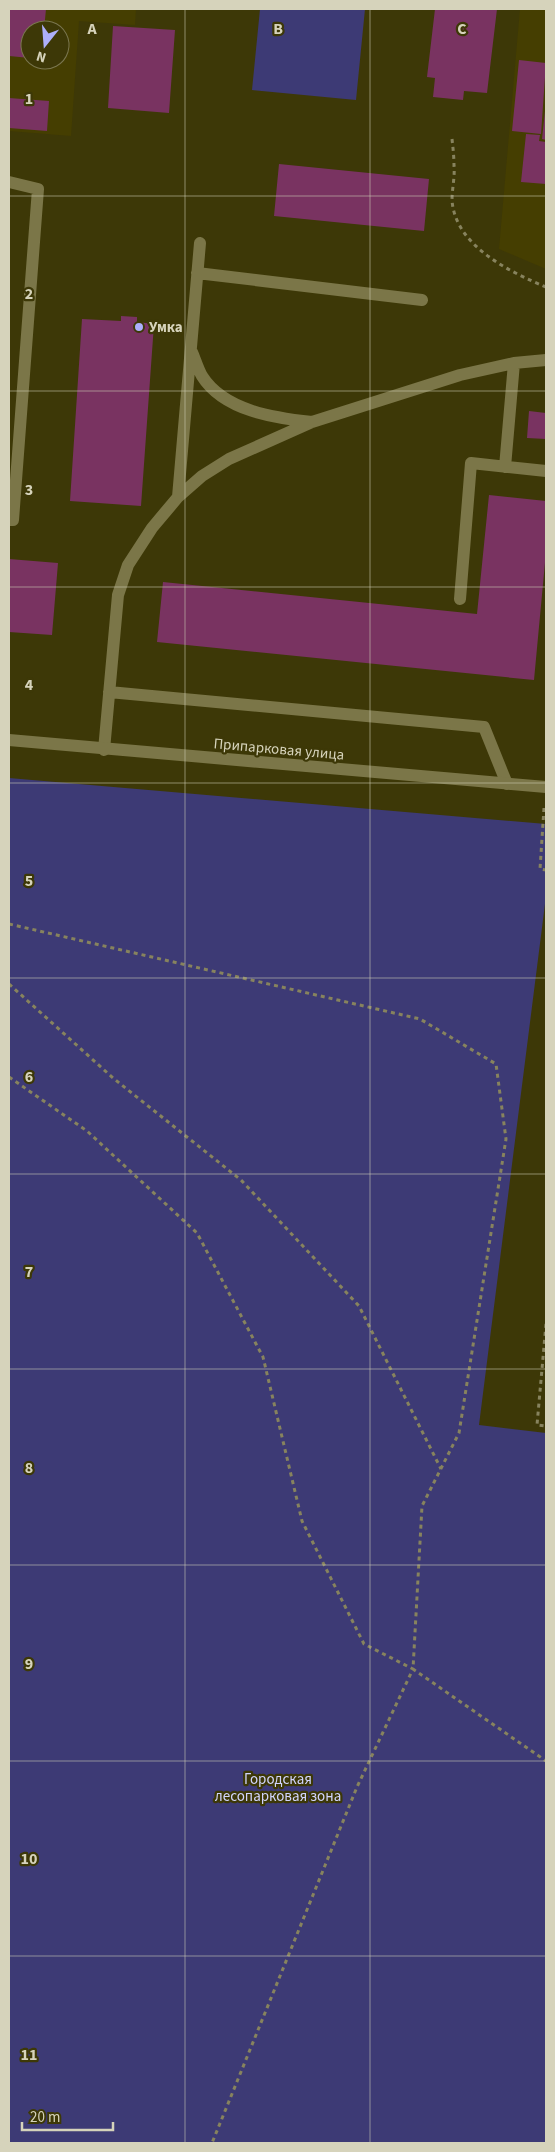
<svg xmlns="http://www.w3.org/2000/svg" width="555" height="2152" viewBox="0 0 555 2152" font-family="'Source Sans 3',sans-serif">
<rect width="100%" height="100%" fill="#3d3807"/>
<path fill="#453e01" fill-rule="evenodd" d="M9,9h127l-1,16 -56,-4 -8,115 -62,-5zM30,30h30v30h-30z
M520,9h26v260l-47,-20z"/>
<path fill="#3d3a75" d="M260,9h105l-9,91 -104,-10z
M9,778l537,46v72l-67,529 67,8v710h-537z"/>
<path fill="#793361" d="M9,9h37l-2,21h-14v28l-21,-2z
M435,9h62l-10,84 -23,-2 -1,9 -30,-3 2,-19 -8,-1z
M113,26l62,4 -6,83 -61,-5z
M519,60l27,3 -5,71 -29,-3z
M9,98l40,3 -2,30 -38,-3z
M545,111h1v29l-4,-1z
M526,134l14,1 -1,6 7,1v42l-25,-2z
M279,164l150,15 -5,52 -150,-15z
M121,316l16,1v5l17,2 -13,182 -71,-5 12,-182 39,2z
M529,411l17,2v26l-19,-1z
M489,495l57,6v51l-12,128 -377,-38 6,-60 314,32z
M9,559l49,4 -6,72 -43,-3z"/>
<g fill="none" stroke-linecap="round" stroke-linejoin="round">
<path stroke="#87835e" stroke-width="3" stroke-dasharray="4 4" stroke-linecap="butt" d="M452,139c1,9 2,18 2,27 1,11 -2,23 -2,34 3,46 58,72 94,87
M544,808l-4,61 6,1
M9,924l411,95 76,45 10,75 -47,294 -37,73 -9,163 133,92
M9,984l104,94 128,102 118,126 82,163
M9,1077l78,54 110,102 66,124 39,164 62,123 49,25 -56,118 -145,356
M546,1324l-9,101 9,1"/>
<path stroke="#7b7648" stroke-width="12" d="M9,182l29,7 -25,331h-4
M197,273l225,27
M192,352c3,7 6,17 10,24 22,35 73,42 110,46
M505,467l9,-104
M178,497l22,-254
M460,599l11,-136 75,8
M109,692l375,35 23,57
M104,750l14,-155 10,-30 24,-37 26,-31 24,-21 27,-17 83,-37 148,-47 54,-12 32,-3"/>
<path stroke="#7b7648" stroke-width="12" d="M9,740l537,47"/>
</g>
<path fill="none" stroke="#d6d3bb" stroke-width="1" stroke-opacity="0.55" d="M185,9v2134M370,9v2134M9,196h537M9,391h537M9,587h537M9,783h537M9,978h537M9,1174h537M9,1369h537M9,1565h537M9,1761h537M9,1956h537"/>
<circle fill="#adaffb" stroke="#3d3807" stroke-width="2" cx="139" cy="327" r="5"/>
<g text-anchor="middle" stroke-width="4.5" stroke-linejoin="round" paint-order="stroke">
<g font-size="15" font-weight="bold" fill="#d6d3bb" stroke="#3d3807" text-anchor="start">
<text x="149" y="332">Умка</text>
</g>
<g font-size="15" fill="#d6d3bb" stroke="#3d3807">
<text transform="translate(279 749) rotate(5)" y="5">Припарковая улица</text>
</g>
<g font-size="15" fill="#d2d5fe" stroke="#3d3807">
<text x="278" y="1784">Городская<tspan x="278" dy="17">лесопарковая зона</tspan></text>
</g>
</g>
<g font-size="16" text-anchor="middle" font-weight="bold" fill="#d6d3bb" stroke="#3d3807" stroke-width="4.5" stroke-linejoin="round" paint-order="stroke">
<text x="92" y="34">A</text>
<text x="278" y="34">B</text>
<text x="462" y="34">C</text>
<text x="29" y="104">1</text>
<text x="29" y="299">2</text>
<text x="29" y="495">3</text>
<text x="29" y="690">4</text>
<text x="29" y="886">5</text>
<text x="29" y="1082">6</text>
<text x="29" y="1277">7</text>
<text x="29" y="1473">8</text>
<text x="29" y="1669">9</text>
<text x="29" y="1864">10</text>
<text x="29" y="2060">11</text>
</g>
<rect width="555" height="2152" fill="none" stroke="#d6d3bb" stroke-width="20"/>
<g transform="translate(45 45) rotate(197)"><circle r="24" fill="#3d3807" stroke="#7a764f"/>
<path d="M0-4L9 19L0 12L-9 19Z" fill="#adaffb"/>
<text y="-8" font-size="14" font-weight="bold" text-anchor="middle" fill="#d6d3bb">N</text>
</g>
<path d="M22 2122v8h91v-8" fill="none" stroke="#d6d3bb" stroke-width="2.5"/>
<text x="30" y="2122" font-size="15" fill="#d6d3bb" stroke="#3d3807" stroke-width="4" paint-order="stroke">20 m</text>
</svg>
